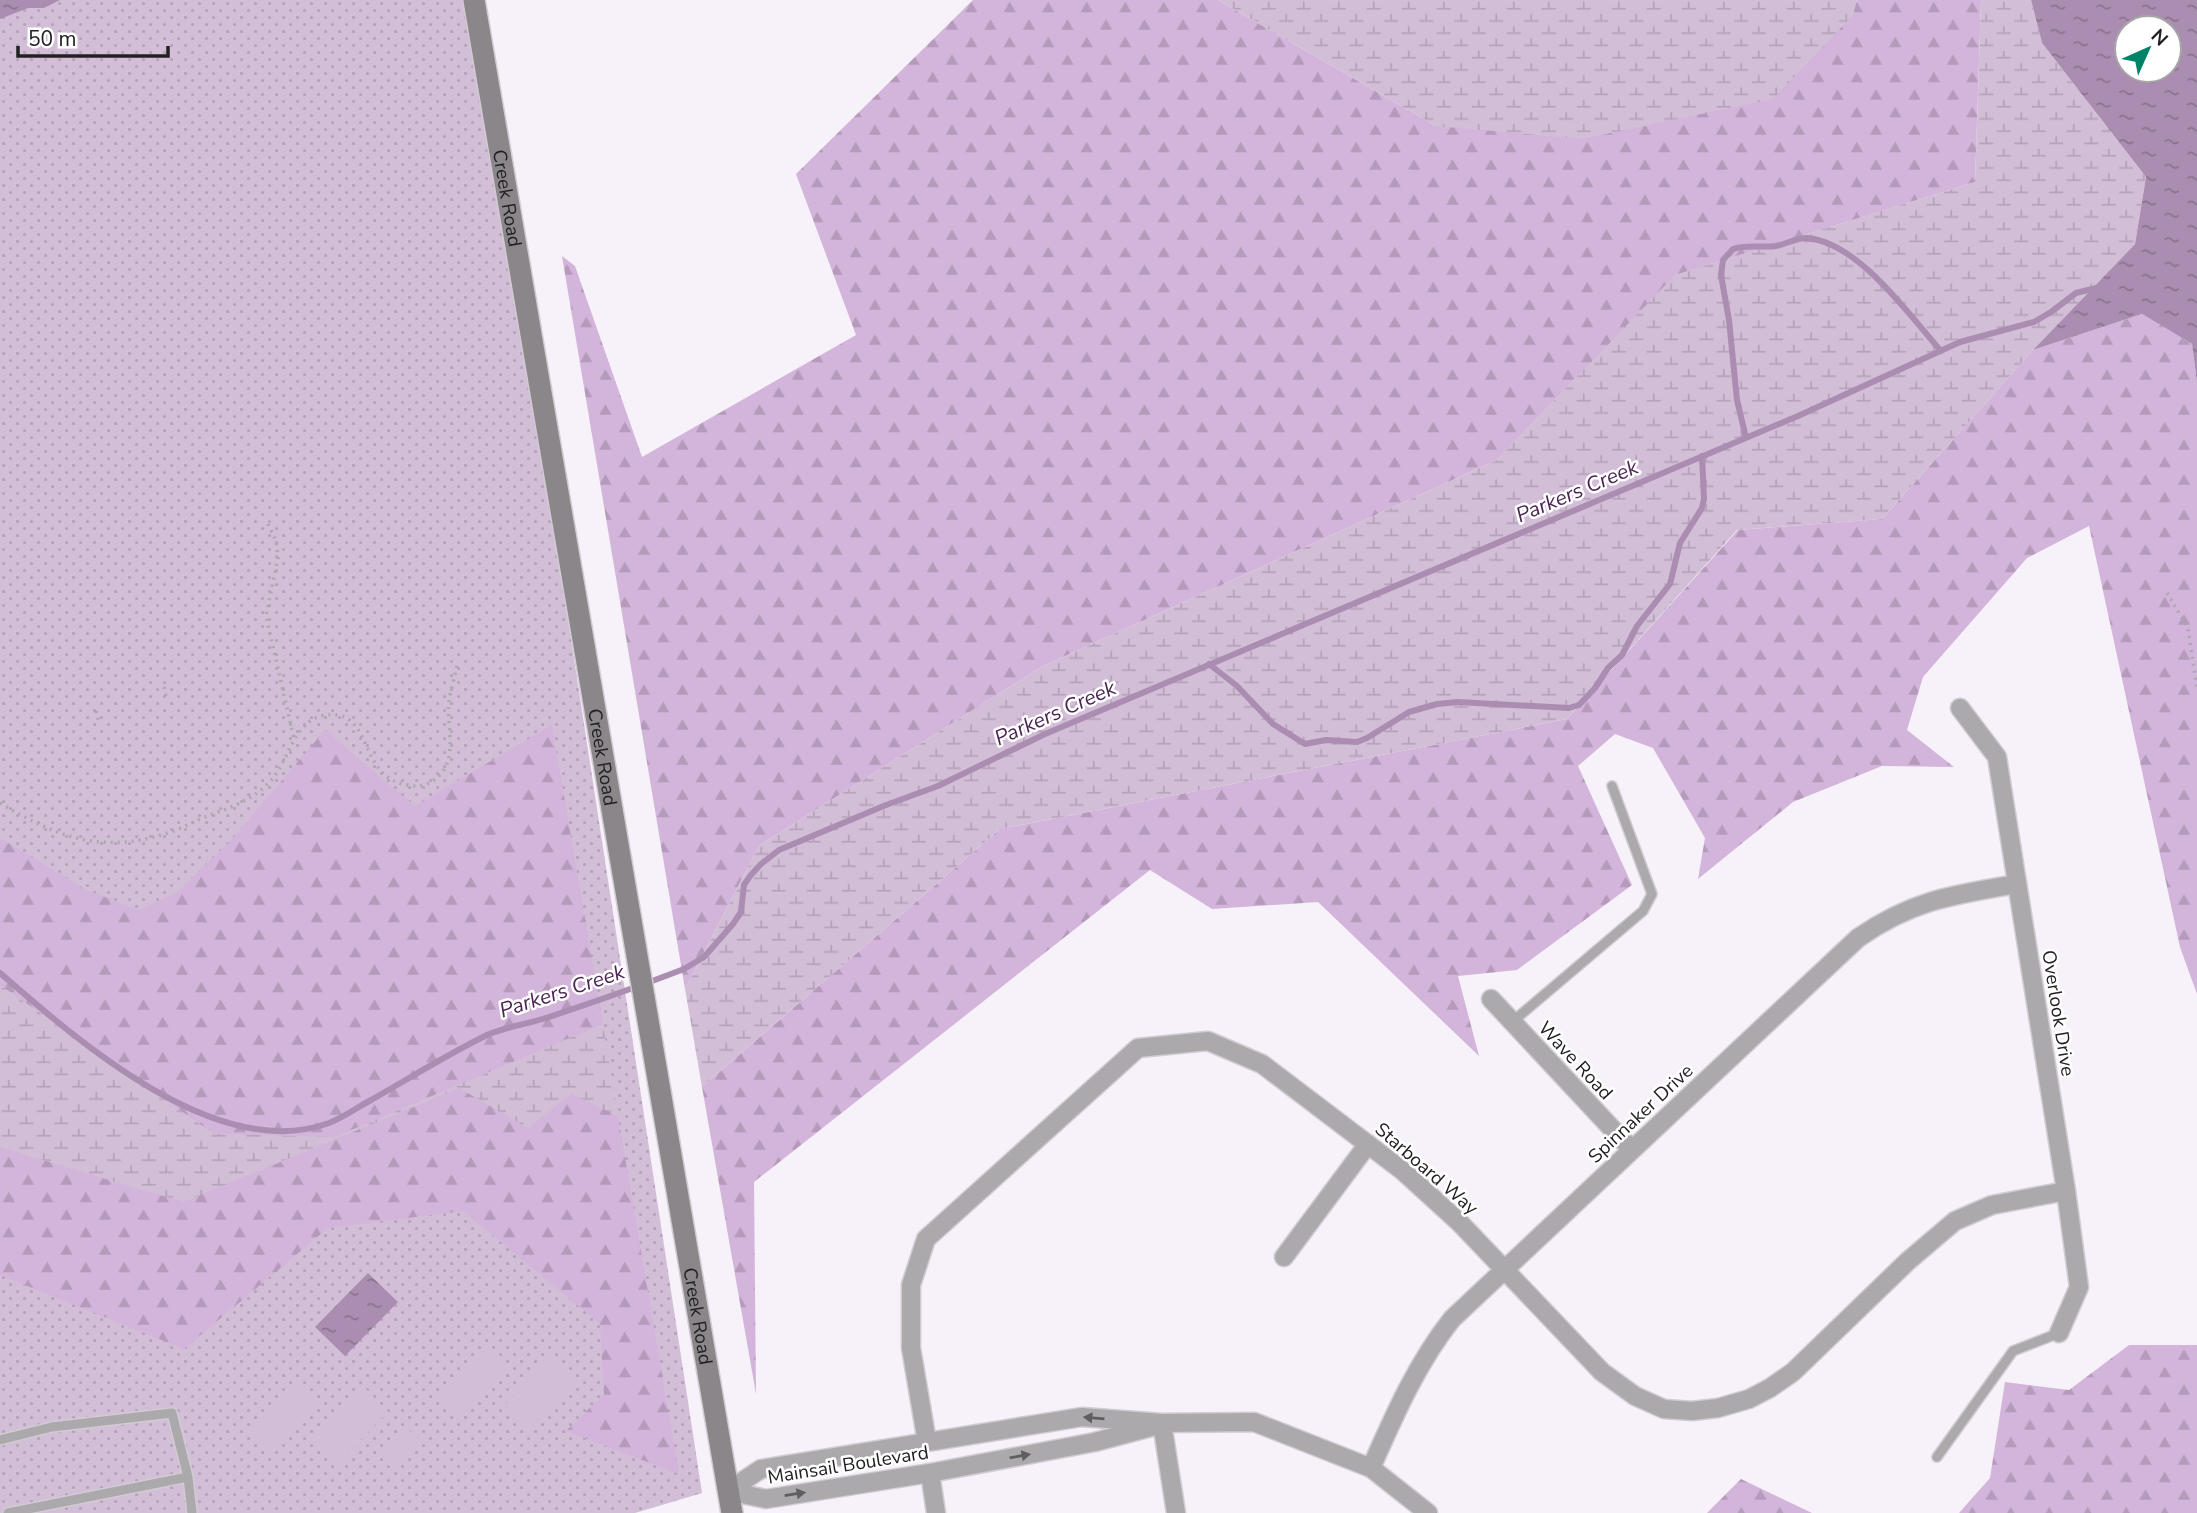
<svg xmlns="http://www.w3.org/2000/svg" width="2197" height="1513" viewBox="0 0 2197 1513" font-family="'Nunito Sans',sans-serif">
<defs>
<pattern id="grass-dots" width="8" height="8" patternUnits="userSpaceOnUse" patternTransform="scale(1.75)"><rect width="8" height="8" fill="#d3bed8"/><path d="M2 2h.1M6 6h.1" fill="none" stroke="#b5a3b9" stroke-width="1.8" stroke-linecap="round"/></pattern>
<pattern id="forest-firs" width="22" height="20" patternUnits="userSpaceOnUse" patternTransform="scale(1.75)"><rect width="22" height="20" fill="#d3b4da"/><path d="M5 1l3.5 6h-7zM16 11l3.5 6h-7z" fill="#b59abb"/></pattern>
<pattern id="wetland-marsh" width="20" height="14" patternUnits="userSpaceOnUse" patternTransform="scale(1.75)"><rect width="20" height="14" fill="#d3bed8"/><path d="M1 5h8M5 5V1M11 12h8M15 12V8" fill="none" stroke="#b5a3b9"/></pattern>
<pattern id="water-ripples" width="26" height="14" patternUnits="userSpaceOnUse" patternTransform="scale(1.75)"><rect width="26" height="14" fill="#ab8db2"/><path d="M2 4q2-2 4 0t4 0M15 11q2-2 4 0t4 0" fill="none" stroke="#8b7390"/></pattern>
</defs>
<rect width="100%" height="100%" fill="#f7f1f9"/>
<path fill="url(#grass-dots)" d="M0,0h473l229,1493 -67,20h-635z"/>
<path fill="url(#forest-firs)" d="M973,0h245l218,126 416,-110 5,-16h124l-6,182 -299,93 -179,185 -456,207 -282,179 -74,143 -123,-733 13,10 67,191 214,-122 -60,-161z
M2142,314l50,30 5,39v611l-17,-47 -91,-421 -62,32 -104,119 -16,53 47,37 -72,-1 -89,36 -95,77 7,-41 -52,-90 -38,-14 -37,32 54,119 -115,85 -59,6 21,80 -161,-154 -106,7 -62,-39 -396,312 2,212 -54,-307 298,-258 567,-110 171,-189 144,-11 151,-169z
M552,725l51,299 -268,113 -121,-3 -214,-149v-147l87,52 52,20 37,-17 56,-54 93,-109 90,76z
M459,1088l69,39 43,-33 47,22 61,358 -113,-43 38,-37 -4,-70 -137,-113 -135,17 -144,121 -184,-74v-128l183,55z
M2129,1345h68v168h-238l31,-35 15,-96 64,8z
M1741,1479l71,34h-105z"/>
<path fill="url(#wetland-marsh)" d="M1218,0h639l-5,16 -79,83 -191,40 -146,-13z
M1981,0h50l11,43 104,134 -11,67 -102,106 -151,169 -145,11 -170,189 -567,110 -298,258 -17,-98 74,-143 282,-179 456,-207 178,-185 300,-93z
M0,985l214,149 121,3 268,-113 15,92 -47,-22 -43,34 -69,-40 -276,114 -183,-55z"/>
<path fill="#d3bed8" d="M488,1344l23,23 -50,51 -24,-24z
M552,1356l24,24 -50,51 -24,-23z
M297,1379l24,24 -50,51 -24,-23z
M365,1388l23,24 -50,51 -24,-24z
M409,1430l13,12 -29,28 -12,-13z"/>
<path fill="url(#water-ripples)" fill-rule="evenodd" d="M0,0h60l-16,8h-16l-28,11z
M2031,0h166v383l-5,-39 -50,-30 -109,36 102,-106 11,-67 -104,-134zM2127,28h42v42h-42z
M368,1273l30,29 -53,54 -30,-29z"/>
<g fill="none" stroke-linecap="round" stroke-linejoin="round">
<path stroke="#ab8db2" stroke-width="6" d="M1746,438l-9,-38 -8,-80 -8,-45 2,-15 10,-11c14,-5 28,-1 43,-3 10,-2 20,-8 31,-8 51,4 102,77 134,113
M1209,664l28,22 36,38 32,20 21,-4 31,2 10,-4 42,-26 28,-8 21,-2 111,6 10,-3 16,-17 13,-20 14,-13 15,-29 33,-42 10,-41 22,-35 2,-9 -2,-43
M0,973c78,68 218,191 329,150 15,-6 29,-16 42,-23 39,-22 77,-46 116,-65 20,-9 42,-11 62,-18 45,-15 91,-31 135,-48l20,-12 29,-33 8,-12 3,-27 6,-9 11,-12 18,-14 107,-45 52,-19 107,-52 753,-318 162,-74 74,-20 17,-10 25,-19 24,-6"/>
<g stroke="#d1cbd2" stroke-width="12">
<path id="lane" d="M1512,1022l131,-111 9,-17 -40,-108
M0,1440l52,-13 120,-14 16,64 -180,36
M1937,1457l76,-106 46,-18
M188,1477l4,36"/>
</g>
<g stroke="#d1cbd2" stroke-width="21">
<path id="street" d="M1960,708l37,49 69,434 13,96 -20,46
M1491,999l141,151
M1284,1257l84,-113
M1162,1423l14,90
M927,1442l-16,-94v-63l15,-46 212,-191 70,-7 54,23 141,107 57,52 142,149 33,24 29,13 28,2 26,-3 31,-9 21,-11 23,-16 115,-111 47,-40 37,-16 74,-14
M1371,1468c23,-52 46,-105 81,-149l406,-381c55,-38 94,-43 159,-54
M930,1473l6,40
M728,1491l33,-22 321,-52 80,6 92,-1 117,46 57,45
M728,1491l38,8 164,-26 165,-31 56,-15"/>
</g>
<g stroke="#d1cbd2" stroke-width="24">
<g id="secondary">
<path id="s1" d="M474,0l258,1513"/>
</g>
</g>
<path stroke="#aca8ae" stroke-width="3.5" stroke-dasharray="2 5" stroke-linecap="butt" d="M268,524l8,17 2,17 -12,58 28,123
M2167,593l21,35 9,61
M164,687l3,13
M96,711l3,11
M0,803c60,36 107,53 176,27 10,-4 19,-9 29,-13 26,-10 50,-17 68,-39 15,-18 22,-56 48,-62 55,-12 34,62 87,69 10,2 18,1 26,-5 26,-18 12,-52 15,-79 2,-12 6,-25 8,-36"/>
<use href="#lane" stroke="#aca9ad" stroke-width="9"/>
<use href="#street" stroke="#aca9ad" stroke-width="18"/>
<use href="#secondary" stroke="#8a868a" stroke-width="21"/>
</g>
<defs><path id="oneway-solid" d="M-6-.8H1V-3.2L6.5 0L1 3.2V.8H-6Z" transform="scale(1.75)"/></defs>
<g fill="#605e61">
<use href="#oneway-solid" transform="translate(1094 1418) rotate(-175)"/>
<use href="#oneway-solid" transform="translate(1020 1456) rotate(-10)"/>
<use href="#oneway-solid" transform="translate(795 1494) rotate(-9)"/>
</g>
<g text-anchor="middle" stroke-width="5" stroke-linejoin="round" paint-order="stroke">
<g font-size="19" fill="#222023" stroke="#fff">
<text dy="7" stroke="none"><textPath href="#s1" startOffset="201">Creek Road</textPath></text>
<text dy="7" stroke="none"><textPath href="#s1" startOffset="768">Creek Road</textPath></text>
<text transform="translate(2059 1013) rotate(81)" y="7">Overlook Drive</text>
<text transform="translate(1576 1060) rotate(47)" y="7">Wave Road</text>
<text transform="translate(1640 1113) rotate(-43)" y="7">Spinnaker Drive</text>
<text transform="translate(1427 1168) rotate(41)" y="7">Starboard Way</text>
<text dy="7" stroke="none"><textPath href="#s1" startOffset="1335">Creek Road</textPath></text>
<text transform="translate(848 1464) rotate(-9)" y="7">Mainsail Boulevard</text>
</g>
<g font-size="21" font-style="italic" fill="#4b2454" stroke="#fff">
<text transform="translate(1577 491) rotate(-23)" y="7">Parkers Creek</text>
<text transform="translate(1055 713) rotate(-24)" y="7">Parkers Creek</text>
<text transform="translate(562 991) rotate(-18)" y="7">Parkers Creek</text>
</g>
</g>
<g transform="translate(2148 49) rotate(45)"><circle r="33" fill="#ffffff" stroke="#a7a6a7" stroke-width="2"/>
<path d="M0-5L12 26L0 18L-12 26Z" fill="#008366"/>
<text y="-10" font-size="19" font-weight="bold" text-anchor="middle" fill="#222023">N</text>
</g>
<path d="M18 46v10h150v-10" fill="none" stroke="#222023" stroke-width="3.5"/>
<text x="28" y="46" font-size="21" fill="#222023" stroke="#ffffff" stroke-width="5" paint-order="stroke">50 m</text>
</svg>
